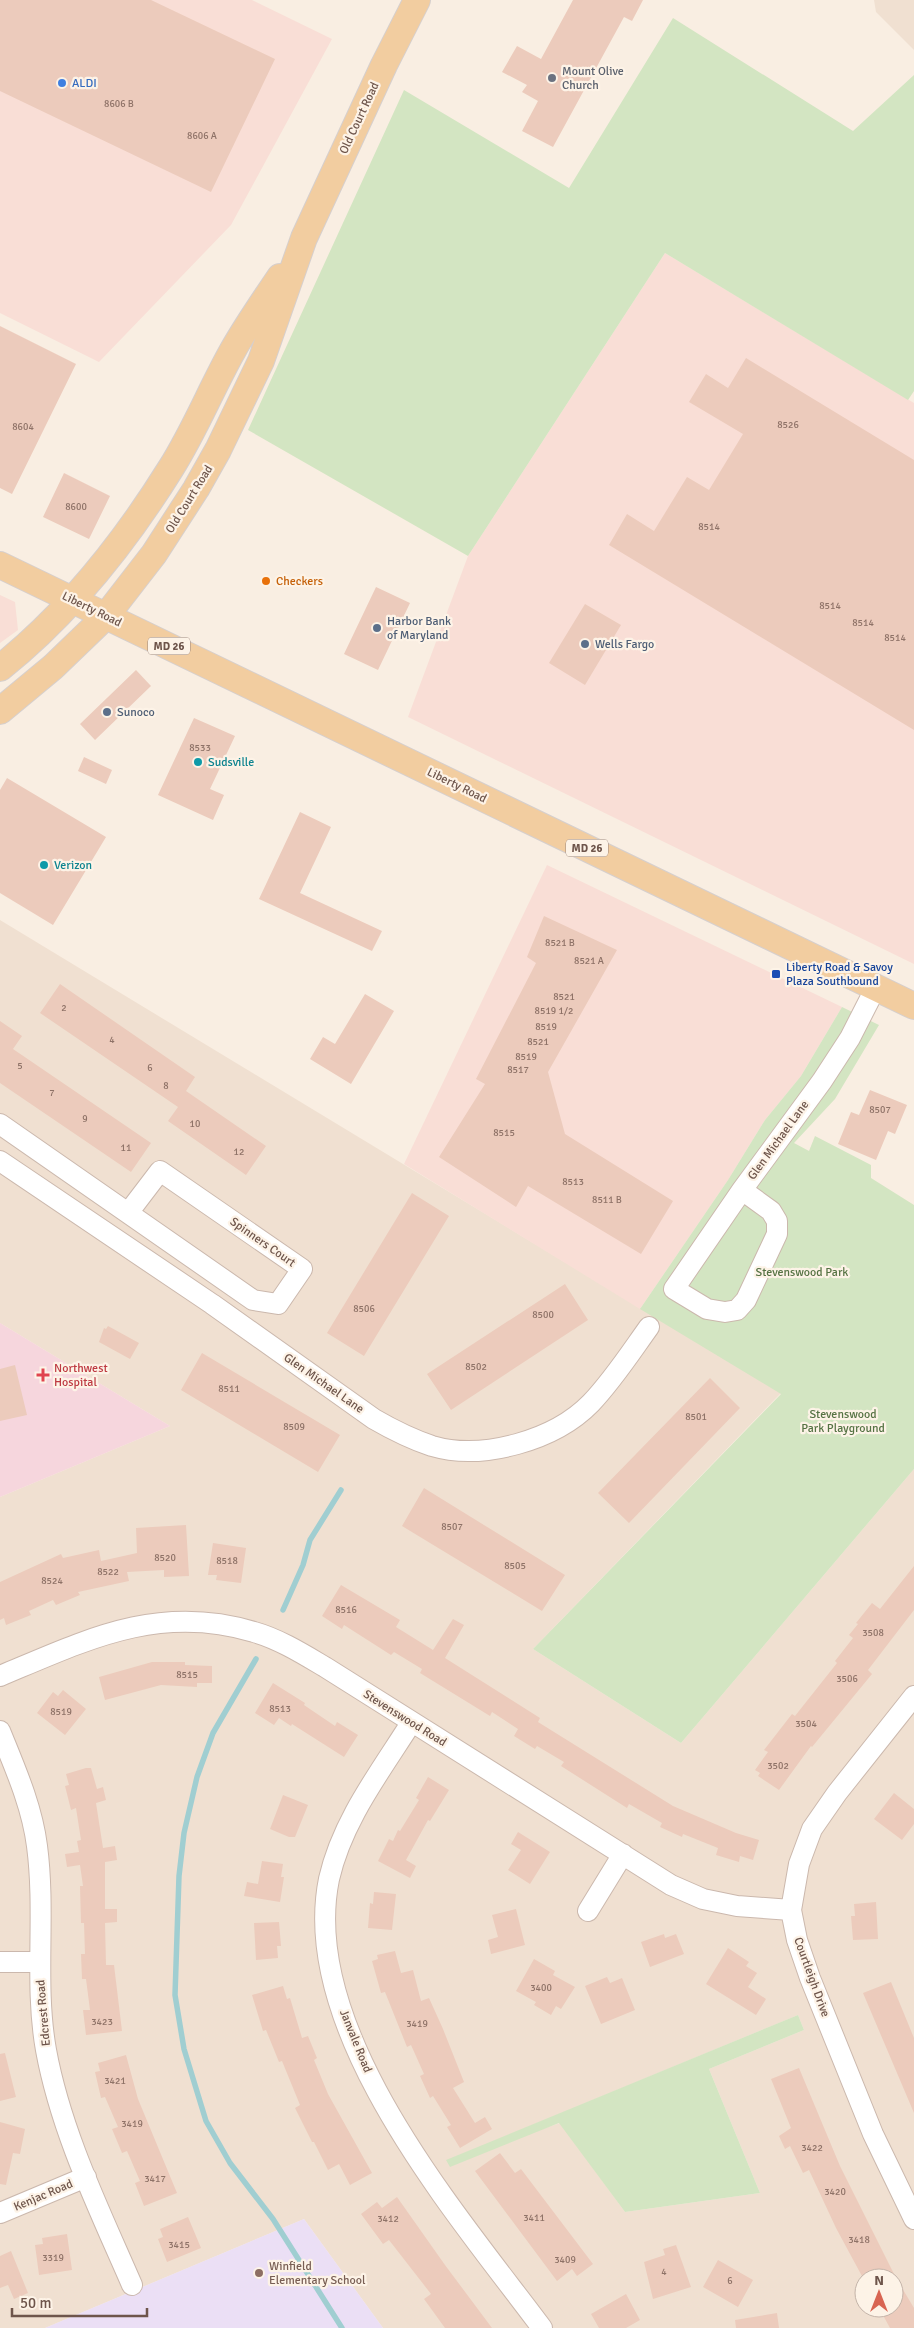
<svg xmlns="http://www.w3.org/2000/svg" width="914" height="2328" viewBox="0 0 914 2328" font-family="Signika,sans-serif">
<rect width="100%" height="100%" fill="#f9eee2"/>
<path fill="#f0e0d1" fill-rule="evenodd" d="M874,0h40v50l-38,-38z
M0,920l781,473 -248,256 148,94 233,-274v859h-531l-79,-109 -259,109h-45v-831l170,-71 -170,-103zM798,2015l6,15 -95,39 51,124 -135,19 -65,-89 -114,38zM864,2278h30v30h-30z"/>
<path fill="#f9ded6" d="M0,0h252l80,39 -101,186 -132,137 -99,-49z
M665,253l249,150v561l-506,-247 60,-161z
M0,595l15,7 3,28 -18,13z
M547,865l295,142 -41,69 -36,44 -37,60 -88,129 -236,-145z"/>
<path fill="#ebdff5" d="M304,2219l79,109h-338z"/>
<path fill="#f6d6dd" d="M0,1323l170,103 -170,71z"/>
<path fill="#d3e5c2" d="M673,18l180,113 61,-56v316l-6,9 -243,-147 -197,303 -220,-126 156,-340 165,98z
M842,1007l37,18 -44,74 -41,44 15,8 6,-15 56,29v13l43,27v264l-233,274 -148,-94 248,-255 -141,-85 88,-129 37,-60 36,-44z
M798,2015l6,15 -95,39 51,124 -135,19 -66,-89 -109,44 -4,-7z"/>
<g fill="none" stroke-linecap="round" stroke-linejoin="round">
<path stroke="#a0ced1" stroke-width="5.5" d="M283,1610l20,-45 7,-25 31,-50
M256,1659l-43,74 -16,44 -13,56 -5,43 -4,119 9,54 22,72 24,42 43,56 69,109"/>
</g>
<path fill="#eccbbc" d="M0,0h151l124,59 -64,133 -211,-101z
M573,0h70l-11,21 -8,-4 -71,130 -31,-16 16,-30 -16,-9 5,-7 -25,-13 15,-26 24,13z
M0,326l76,38 -64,130 -12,-6z
M746,358l168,102v270l-305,-185 18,-31 27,17 33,-54 22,13 34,-56 -54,-32 17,-28 22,14z
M64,473l46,23 -21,43 -46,-22z
M376,587l34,16 -32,67 -34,-16z
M585,604l36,21 -36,60 -36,-22z
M136,670l15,16 -56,54 -15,-16z
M194,718l41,18 -25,53 14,6 -11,25 -55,-25z
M84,757l28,13 -6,14 -28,-13z
M7,778l99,59 -53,88 -53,-32v-103z
M300,812l31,15 -31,66 82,38 -10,20 -113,-52z
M544,916l73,34 -69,122 17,62 108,67 -32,53 -113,-68 -12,21 -77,-50 46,-73 -9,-5 60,-116 -9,-6z
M60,984l135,93 -9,14 80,55 -20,29 -78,-54 10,-14 -138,-94z
M365,994l29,17 -43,73 -41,-25 13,-22 12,7z
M0,1021l22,15 -9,13 138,94 -20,29 -131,-89z
M870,1090l37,15 -12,29 -7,-3 -12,29 -38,-16 13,-32 8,3z
M412,1193l37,23 -85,140 -37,-23z
M565,1284l23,36 -137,90 -24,-36z
M108,1326l31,17 -9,16 -31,-17 5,-14 2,1z
M202,1353l138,82 -22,37 -137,-82z
M15,1365l12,50 -27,6v-52z
M710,1378l30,30 -111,115 -31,-30z
M424,1488l141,87 -23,36 -140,-85z
M186,1525l3,51 -25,1v-7l-37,2 2,9 -51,11 2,3 -24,10 -3,-5 -24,11 2,4 -25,10 -2,-7 -4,2v-38l61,-28 2,4 36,-8 2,11 36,-8 -1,-25z
M213,1543l33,5 -5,35 -25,-3 1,-5h-9z
M914,1566v44l-46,60 4,4 -60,73 -1,-1 -32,44 -21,-14 2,-3 -5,-3 13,-18 -4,-2 28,-36 3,2 42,-53 -2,-2 18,-23 -4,-3 9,-11 -2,-1 16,-20 8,6z
M341,1585l59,35 -4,7 37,23 20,-31 11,6 -19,33 95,60 -2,4 135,84 63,27 23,7 -6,20 -13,-4 -1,6 -23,-7 2,-7 -35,-14 -1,3 -22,-10 2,-4 -33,-19 -2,4 -66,-42 3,-4 -27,-16 -2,3 -21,-13 4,-7 -26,-17 -2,4 -70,-43 2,-4 -28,-17 -3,3 -47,-30 -2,4 -20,-13z
M152,1662h33v3l27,1v17h-15v4l-36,-2 -56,15 -6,-23z
M273,1683l32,20 -1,2 31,21 2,-4 21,13 -14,22 -52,-33 -1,2 -12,-8 -5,7 -19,-12z
M63,1690l23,19 -21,26 -28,-22 16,-21 5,4z
M86,1768h5l6,21 6,-2 3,13 -10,3 7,45 12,-2 2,14 -12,2v47h12v13l-12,1 1,42h8l8,66 -36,4 -3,-25h7l-4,-31h-4l-1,-25h4l-1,-31h-3l-1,-37h3l-3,-21 -13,2 -2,-13 14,-2 -2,-11 4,-1 -5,-32 -5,2 -6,-24 4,-1 -3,-11z
M428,1777l21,13 -19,31 -2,-1 -22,40 10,6 -6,12 -32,-17 11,-22 4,2 5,-11 2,1 19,-31 -3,-2z
M894,1793l20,16v15l-12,16 -28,-21z
M283,1795l25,10 -13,32h-6l-19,-8z
M518,1832l32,20 -20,32 -22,-14 13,-20 -10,-6z
M262,1861l21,3 -2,13h3l-4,25 -36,-6 3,-14 11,2z
M374,1892l22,2 -4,36 -24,-2 2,-25 3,1z
M876,1902l2,37 -25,1 -2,-24h4l-1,-12z
M516,1909l9,36 -34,9 -3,-14 10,-3 -6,-22z
M279,1922l2,24h-4l1,12 -22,2 -2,-37z
M664,1934l1,4 11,-4 8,20 -34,13 -9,-25z
M728,1948l21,14 -3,4 11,7 -9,14 18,12 -10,16 -50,-31z
M395,1951l6,22 12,-3 8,31 8,-3 14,31 21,53 -11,6 22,35 10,-6 7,12 -32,19 -13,-21 4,-2 -18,-29 -3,2 -10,-22 4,-2 -13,-29 -4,2 -22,-55 -4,1 -9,-32 6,-2 -1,-4z
M534,1959l21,12 -2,4 22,12 -14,22 -5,-3 -5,9 -17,-10 2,-3 -20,-11z
M607,1977l3,6 12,-5 13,32 -34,14 -16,-38z
M891,1982l23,56v75l-51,-120z
M283,1986l4,13 3,-1 12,40 6,-2 9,22 -3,2 14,34 44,79 -22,12 -11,-21 -11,6 -14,-28h-2l-17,-34 5,-3 -18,-44 -3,1 -13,-32 -3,1 -11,-36z
M5,2053l11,44 -16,4v-47z
M126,2055l12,44 39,94 -33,13 -9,-23 5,-2 -13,-30 -5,2 -10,-24 6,-2 -13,-30 -4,1 -6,-26 5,-1 -2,-8z
M799,2068l41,98 56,112 18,30v20h-24l-11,-20h15v-30h-31l-27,-50 -27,-58 -6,3 -13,-27 -5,3 -6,-13 12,-8 -20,-49z
M0,2122l25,7 -5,25 -7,-1 -7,32 -6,-1z
M500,2153l15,20 6,-4 72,95 -16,12 -5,-7 -15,12 -82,-110z
M397,2197l48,68 47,63h-47l-21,-29 7,-5 -42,-54 -6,4 -22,-30 16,-12 5,6z
M188,2217l13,31 -34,14 -9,-23 5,-2 -3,-8z
M67,2234l5,36 -33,5 -4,-30 8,-1 -1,-6z
M676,2245l15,42 -38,12 -9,-37 21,-7 -2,-6z
M11,2251l17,42 -14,6 -6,-14 -8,3v-32z
M718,2260l35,20 -15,27 -35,-20z
M626,2294l14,26 -14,8h-27l-8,-14z
M777,2313l2,15h-43l-1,-8z"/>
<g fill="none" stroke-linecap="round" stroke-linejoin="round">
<g stroke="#cbb8ad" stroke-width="22">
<path id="minor" d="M0,1124l253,176 25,4 24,-35 -142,-98 -32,42
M0,1161l212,143 162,115c19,11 37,20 58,27 51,15 123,-6 159,-43 22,-23 40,-51 58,-76
M742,1190l29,21 6,10v13l-31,66 -9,10 -12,2 -18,-3 -33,-20 68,-99 80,-109 28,-43 26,-51
M0,1676c86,-36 159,-73 254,-44 25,7 49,22 71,35l346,218 32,14 34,7 54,4
M914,1696l-77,97 -25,36 -13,35 -8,46 6,30 13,38 63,156 41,85
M411,1723c-31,49 -69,98 -82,156 -31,152 128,335 213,449
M0,1731c15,37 32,75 37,115 9,68 -3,137 9,204 15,82 53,159 86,235
M588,1911l35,-57
M0,1962h40
M0,2213l86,-36"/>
</g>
<g stroke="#d6cfcd" stroke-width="28">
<path id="major" d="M0,565l914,441
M0,668c69,-55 125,-126 171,-200 24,-38 40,-79 62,-118 14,-25 31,-49 47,-73
M0,711l53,-44 53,-51 48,-62 42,-65 22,-39 43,-89 43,-123 80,-173 33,-65"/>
</g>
<use href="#minor" stroke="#fff" stroke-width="20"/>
<use href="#major" stroke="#f2cda0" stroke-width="26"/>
</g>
<circle fill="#6b7280" stroke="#fdf3e7" stroke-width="2" cx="552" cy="78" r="5"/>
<circle fill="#3f7fe0" stroke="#fdf3e7" stroke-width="2" cx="62" cy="83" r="5"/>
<circle fill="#e8710a" stroke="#fdf3e7" stroke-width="2" cx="266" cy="581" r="5"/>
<g fill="#5c6f8a" stroke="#fdf3e7" stroke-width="2">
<circle cx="377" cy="628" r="5"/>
<circle cx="585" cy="644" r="5"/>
<circle cx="107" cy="712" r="5"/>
</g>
<g fill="#0f9aa8" stroke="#fdf3e7" stroke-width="2">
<circle cx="198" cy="762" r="5"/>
<circle cx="44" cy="865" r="5"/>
</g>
<rect fill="#1a4fb4" stroke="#fdf3e7" stroke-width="2" x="771" y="969" width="10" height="10" rx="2.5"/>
<path fill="#e0444e" stroke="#fdf3e7" stroke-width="2" d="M40.5 1367.5h5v5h5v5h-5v5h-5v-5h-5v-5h5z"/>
<circle fill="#8d6e63" stroke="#fdf3e7" stroke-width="2" cx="259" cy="2273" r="5"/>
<g text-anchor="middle" stroke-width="4.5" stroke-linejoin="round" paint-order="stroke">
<g font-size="10" fill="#8e7267">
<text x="119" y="107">8606 B</text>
<text x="202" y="139">8606 A</text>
<text x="788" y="428">8526</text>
<text x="23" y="430">8604</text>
<text x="76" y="510">8600</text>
<text x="709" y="530">8514</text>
<text x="830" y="609">8514</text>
<text x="863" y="626">8514</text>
<text x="895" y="641">8514</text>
<text x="200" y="751">8533</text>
<text x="560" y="946">8521 B</text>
<text x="589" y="964">8521 A</text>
<text x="564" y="1000">8521</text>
<text x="64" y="1011">2</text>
<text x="554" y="1014">8519 1/2</text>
<text x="546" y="1030">8519</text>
<text x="112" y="1043">4</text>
<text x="538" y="1045">8521</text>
<text x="526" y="1060">8519</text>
<text x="20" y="1069">5</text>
<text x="150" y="1071">6</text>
<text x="518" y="1073">8517</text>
<text x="166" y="1089">8</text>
<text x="52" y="1096">7</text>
<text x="880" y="1113">8507</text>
<text x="85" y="1122">9</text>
<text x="195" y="1127">10</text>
<text x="504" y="1136">8515</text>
<text x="126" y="1151">11</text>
<text x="239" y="1155">12</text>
<text x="573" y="1185">8513</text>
<text x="607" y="1203">8511 B</text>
<text x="364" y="1312">8506</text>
<text x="543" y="1318">8500</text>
<text x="476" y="1370">8502</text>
<text x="229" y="1392">8511</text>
<text x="696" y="1420">8501</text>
<text x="294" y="1430">8509</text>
<text x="452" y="1530">8507</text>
<text x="165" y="1561">8520</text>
<text x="227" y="1564">8518</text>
<text x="515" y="1569">8505</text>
<text x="108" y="1575">8522</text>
<text x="52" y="1584">8524</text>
<text x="346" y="1613">8516</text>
<text x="873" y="1636">3508</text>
<text x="187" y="1678">8515</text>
<text x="847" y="1682">3506</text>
<text x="280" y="1712">8513</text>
<text x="61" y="1715">8519</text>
<text x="806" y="1727">3504</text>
<text x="778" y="1769">3502</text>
<text x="541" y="1991">3400</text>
<text x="102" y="2025">3423</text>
<text x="417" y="2027">3419</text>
<text x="115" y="2084">3421</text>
<text x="132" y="2127">3419</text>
<text x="812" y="2151">3422</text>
<text x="155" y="2182">3417</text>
<text x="835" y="2195">3420</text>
<text x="534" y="2221">3411</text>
<text x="388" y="2222">3412</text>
<text x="859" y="2243">3418</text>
<text x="179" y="2248">3415</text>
<text x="53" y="2261">3319</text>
<text x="565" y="2263">3409</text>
<text x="664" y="2275">4</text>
<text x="730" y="2284">6</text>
</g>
<g fill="#fdf3e7" stroke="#99847a" stroke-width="1">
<rect x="148" y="637.5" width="42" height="17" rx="4"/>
<rect x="566" y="839.5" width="42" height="17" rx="4"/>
</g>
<g font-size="11" font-weight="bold" fill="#6e554b">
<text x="169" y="650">MD 26</text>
<text x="587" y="852">MD 26</text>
</g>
<g font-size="12" fill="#5b616d" stroke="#fdf3e7" text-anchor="start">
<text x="562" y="75">Mount Olive<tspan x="562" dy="14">Church</tspan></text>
</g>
<g font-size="12" fill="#366cbe" stroke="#fdf3e7" text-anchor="start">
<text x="72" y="87">ALDI</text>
</g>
<g font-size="12" fill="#6e554b" stroke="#fdf3e7">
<text transform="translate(359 118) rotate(-65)" y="4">Old Court Road</text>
<text transform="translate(189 499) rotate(-58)" y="4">Old Court Road</text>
<text transform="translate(92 609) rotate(26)" y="4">Liberty Road</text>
<text transform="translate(457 785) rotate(26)" y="4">Liberty Road</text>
<text transform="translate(778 1140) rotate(-54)" y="4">Glen Michael Lane</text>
<text transform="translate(263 1242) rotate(35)" y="4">Spinners Court</text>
<text transform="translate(324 1383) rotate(35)" y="4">Glen Michael Lane</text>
<text transform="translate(405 1718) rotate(32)" y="4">Stevenswood Road</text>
<text transform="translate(812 1977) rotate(70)" y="4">Courtleigh Drive</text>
<text transform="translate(43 2013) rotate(-95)" y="4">Edcrest Road</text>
<text transform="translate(356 2041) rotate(68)" y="4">Janvale Road</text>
<text transform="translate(43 2195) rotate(-23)" y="4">Kenjac Road</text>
</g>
<g font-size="12" fill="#c56008" stroke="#fdf3e7" text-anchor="start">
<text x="276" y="585">Checkers</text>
</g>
<g font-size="12" fill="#4e5e75" stroke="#fdf3e7" text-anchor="start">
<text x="387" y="625">Harbor Bank<tspan x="387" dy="14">of Maryland</tspan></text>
<text x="595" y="648">Wells Fargo</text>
<text x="117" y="716">Sunoco</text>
</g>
<g font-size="12" fill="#0d838f" stroke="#fdf3e7" text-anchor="start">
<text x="208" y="766">Sudsville</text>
<text x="54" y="869">Verizon</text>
</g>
<g font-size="12" fill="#164399" stroke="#fdf3e7" text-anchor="start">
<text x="786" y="971">Liberty Road &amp; Savoy<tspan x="786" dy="14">Plaza Southbound</tspan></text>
</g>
<g font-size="12" fill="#567344" stroke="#fdf3e7">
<text x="802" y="1276">Stevenswood Park</text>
<text x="843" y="1418">Stevenswood<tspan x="843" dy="14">Park Playground</tspan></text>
</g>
<g font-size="12" fill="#be3a42" stroke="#fdf3e7" text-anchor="start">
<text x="54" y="1372">Northwest<tspan x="54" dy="14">Hospital</tspan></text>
</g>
<g font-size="12" fill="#785e54" stroke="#fdf3e7" text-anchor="start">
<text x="269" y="2270">Winfield<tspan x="269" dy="14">Elementary School</tspan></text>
</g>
</g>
<g transform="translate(879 2293)"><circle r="24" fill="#fdf3e7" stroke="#c4b4a9"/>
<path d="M0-4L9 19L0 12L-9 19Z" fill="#d86552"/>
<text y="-8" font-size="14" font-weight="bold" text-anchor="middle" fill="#6e554b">N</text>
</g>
<path d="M12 2308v8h135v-8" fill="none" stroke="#6e554b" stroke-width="2.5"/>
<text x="20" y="2308" font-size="15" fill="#6e554b" stroke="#fdf3e7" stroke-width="4" paint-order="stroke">50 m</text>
</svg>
